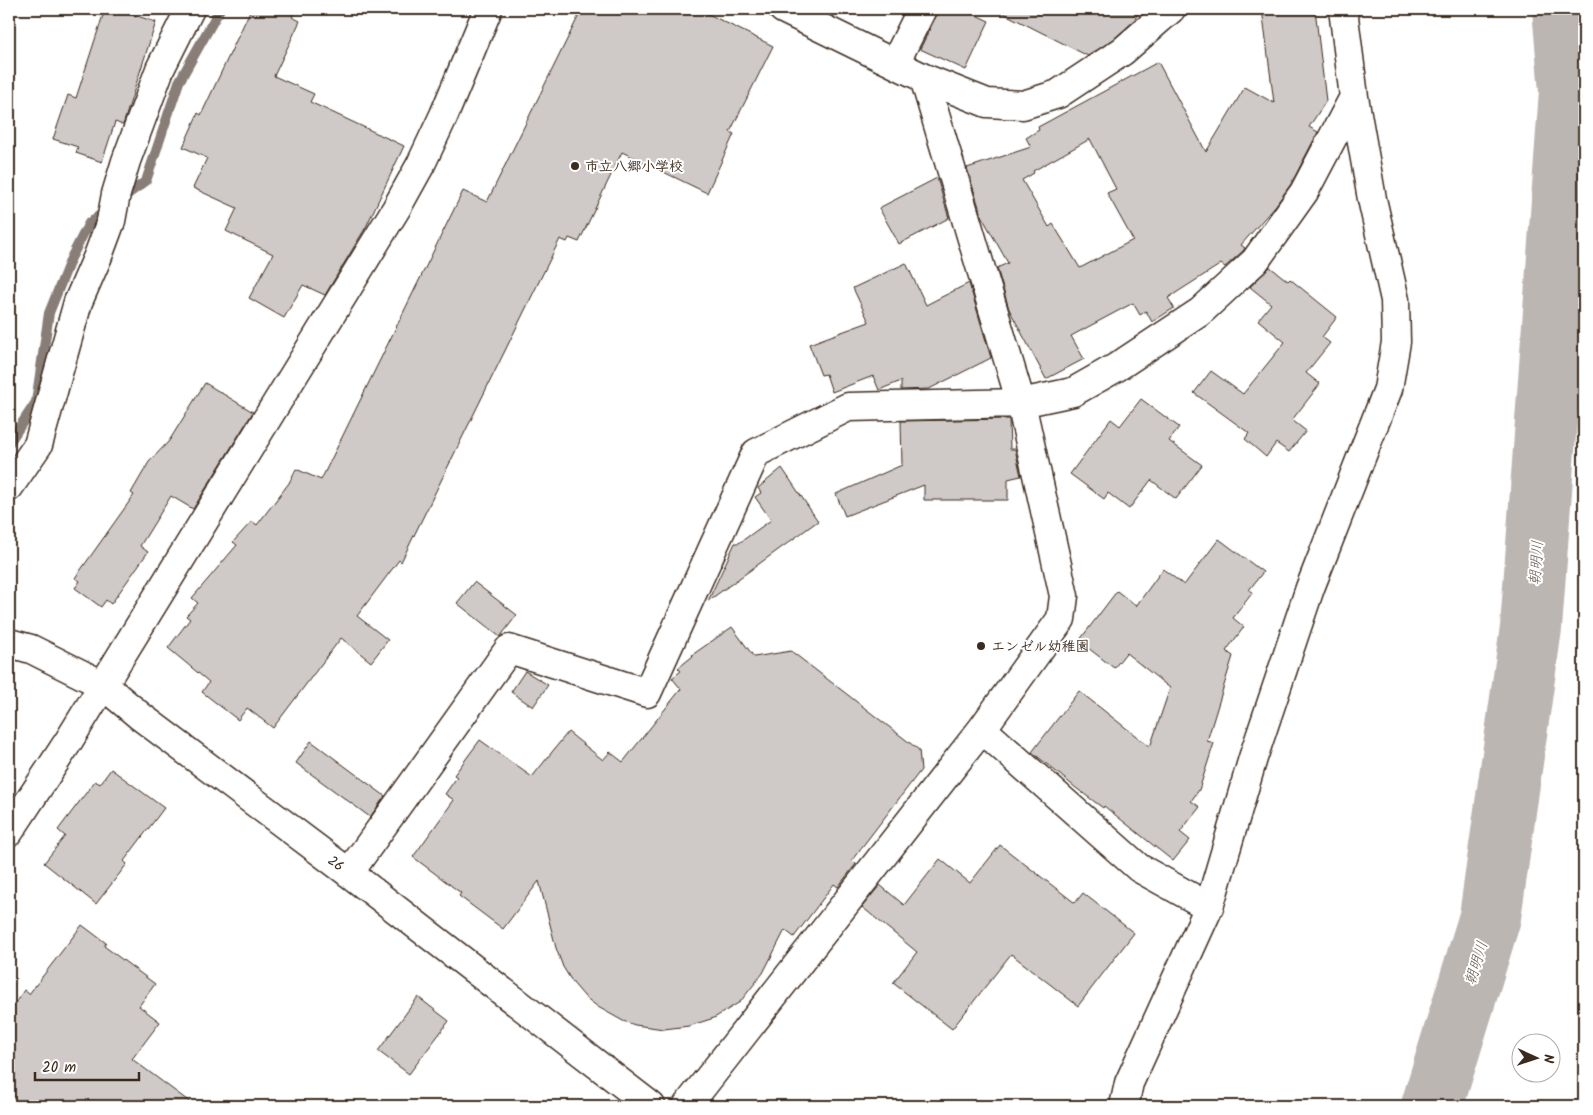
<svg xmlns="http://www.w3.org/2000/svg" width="1593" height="1115" viewBox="0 0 1593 1115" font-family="Kalam,'Klee One',sans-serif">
<rect width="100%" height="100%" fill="#fff"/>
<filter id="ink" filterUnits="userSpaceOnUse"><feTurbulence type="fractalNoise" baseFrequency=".02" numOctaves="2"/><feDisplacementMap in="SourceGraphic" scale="10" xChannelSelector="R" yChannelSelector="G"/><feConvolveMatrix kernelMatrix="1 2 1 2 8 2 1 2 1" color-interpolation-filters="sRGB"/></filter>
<g filter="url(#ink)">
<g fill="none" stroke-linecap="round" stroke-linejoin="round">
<path stroke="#887e77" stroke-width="10" d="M121,199l25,-18 33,-99 41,-73
M9,443l27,-41 13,-89 22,-55 18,-35 19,-14"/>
<path stroke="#bcb6b3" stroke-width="62" d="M1432,1106l58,-189 41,-289 39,-537 -7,-82"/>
</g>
<path fill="#cfcac7" stroke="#3b2a1e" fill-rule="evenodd" d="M105,9h10l41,13 -33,103 -8,-3 -13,40 -26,-9 2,-6 -25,-8 15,-44 8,3z
M251,9h45l-4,8 8,4 -26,55 40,18 -4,8 94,44 -38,81 -41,68 -22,-10 -19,33 -35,-20 24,-44 -47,-23 11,-23 -44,-20 14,-30 -24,-11 15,-34 3,2z
M582,9h116l75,37 -43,86 4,2 -27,59 -85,-41 -43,90 -10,-4 -2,4 -7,-3 -159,323 -2,-2 -42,56 31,24 -17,22 -30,-24 -68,90 -26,-20 -9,12 -36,-28 7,-10 -41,-34 22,-29 -4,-3 12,-13 -6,-5 45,-53 -4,-3 19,-21 5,4 32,-42 7,-14 25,11 142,-289 24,11z
M938,9h25l26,12 -23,49 -46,-21 16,-33z
M995,9h145l-6,12 -20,18 -26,17z
M1262,9h53l11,92 -17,26 9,5 -27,52 -15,21 -35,40 4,3 -2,3 -18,16 -4,-3 -53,34 6,10 -22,14 -6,-11 -6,4 -7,-12 -62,33 13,23 -38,20 -37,-70 -12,-41 11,-5 -26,-46 -15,-49 64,-21 -5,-9 13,-8 -1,-3 120,-65 48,90 39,-65 29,16zM1090,139l26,50 -9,4 26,47 -53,28 -27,-44 -4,3 -27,-47 12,-7 -1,-2z
M937,178l12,40 -50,26 -20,-36z
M906,263l20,42 43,-22 22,75 -62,31 -28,1v-9l-22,9 -6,-14 -41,16 -6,-18 -5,1 -12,-31 60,-22 -16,-34z
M1270,267l18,14 2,-2 47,38 -15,20 8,6 -24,30 14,11 -28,36 14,11 -17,21 -13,-9 -10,14 -21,-18 4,-6 -55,-40 17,-22 32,23 42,-52 -27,-22 13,-16 -21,-17z
M205,383l48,29 -60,97 -22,-13 -31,50 8,6 -37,52 -5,-4 -5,7 -26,-19 5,-7 -5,-3 59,-83 -3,-2 18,-31 20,-21z
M1141,399l38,28 -10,14 33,24 -26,34 -25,-19 -22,29 -21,-16 -4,6 -34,-25 41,-55 9,7z
M1009,419l1,30h5l6,27 -13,3v21h-84v-15l-79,31 -9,-22 66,-29 -1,-44z
M782,468l36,53 -110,80 27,-58h4l32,-23 -16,-23 6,-4 -3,-5z
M1219,539l44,33 -14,18 4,2 -20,26 11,9 -18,24 7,5 -26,85 7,2 -15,47 -8,11 9,6 -20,25 10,8 -17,21 -69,-55 -1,2 -27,-20 -44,-36 47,-61 71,56 20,-59 -44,-35 -12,15 -35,-27 38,-50 19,15 27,-37 21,16z
M474,582l43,33 -17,22 -43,-34z
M732,627l22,30 37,-6 128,99 2,20 -69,90 4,4 -18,23 -4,-3 -40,53 -9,-7 -22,43 -23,29 -26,16 -25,8 -25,3 -29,-4 -12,-4 -25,-14 -13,-10 -12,-14 -10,-16 -7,-19 -17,-67 -36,48 -44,-33 2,-3 -48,-36 41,-57 -9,-6 12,-17 -3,-2 26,-35 52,37 36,-45 35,28 7,-8 13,10 58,-73 -9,-11 9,-7 -3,-3 15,-12 -1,-1z
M525,671l23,14 -15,22 -22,-15z
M311,741l74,55 -15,21 -74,-54z
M111,769l53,39 -40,53 3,3 -31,40 -52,-41 21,-27 -7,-6 37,-49 5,3z
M1000,845l75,58 8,-10 51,40 -56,73 -67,-52 -59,75 -59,-46 24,-31 -55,-45 18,-22 24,20 36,-46 30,24z
M82,925l24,18 -2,3 51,38 -16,22 21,16 -28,37 63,47h-186v-94l15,-22 5,4z
M418,997l31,24 -40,53 -31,-23z"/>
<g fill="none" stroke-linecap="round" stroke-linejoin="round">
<g stroke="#3b2a1e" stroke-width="31">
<path id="street" d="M783,9l141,69 63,25 36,2 35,-11 65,-43 48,-42
M895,63l27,-54
M9,487l29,-42 40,-143 20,-46 13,-35 5,-27 10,-33 34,-92 30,-60
M982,729l157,139 70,39
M9,832l59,-90 328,-533 25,-45 23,-49 44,-106
M349,873l160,-224 138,44 109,-240 92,-46 173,-4 52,-11 44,-25 83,-55 55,-51 49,-69 50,-95
M687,1106l295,-377 79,-110 3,-23 -43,-193 -97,-325
M1124,1106l5,-23 80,-176 44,-149 57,-170 78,-199 8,-47 -1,-42 -23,-101 -18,-102 -11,-88"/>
</g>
<g stroke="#3b2a1e" stroke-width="31">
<path id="secondary" d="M9,643l22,6 72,36 37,31 209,157 302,233"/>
</g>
<use href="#street" stroke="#fff" stroke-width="28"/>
<use href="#secondary" stroke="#fff" stroke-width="28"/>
</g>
</g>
<g fill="#3b2a1e" stroke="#fff" stroke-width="2">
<circle cx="575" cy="166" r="5"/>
<circle cx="981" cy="646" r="5"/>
</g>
<g text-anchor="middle" stroke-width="4" stroke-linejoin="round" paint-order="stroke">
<g font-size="14" font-weight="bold" fill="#3b2a1e" stroke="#fff" text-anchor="start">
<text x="585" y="171">市立八郷小学校</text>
<text x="991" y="651">エンゼル幼稚園</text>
</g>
<g font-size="14" fill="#3b2a1e" stroke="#fff">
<text transform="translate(336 863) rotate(37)" y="5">26</text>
</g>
<g font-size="15" font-style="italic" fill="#685b52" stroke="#fff">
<text transform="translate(1536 563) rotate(-86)" y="5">朝明川</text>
<text transform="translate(1476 963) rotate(-73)" y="5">朝明川</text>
</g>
</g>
<rect width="1593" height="1115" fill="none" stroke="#fff" stroke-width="30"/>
<rect x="15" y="15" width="1563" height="1085" fill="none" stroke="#3b2a1e" stroke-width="2" filter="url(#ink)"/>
<g transform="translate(1536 1058) rotate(93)"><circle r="24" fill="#ffffff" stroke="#b1aaa5"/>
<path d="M0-4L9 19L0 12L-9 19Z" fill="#3b2a1e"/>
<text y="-8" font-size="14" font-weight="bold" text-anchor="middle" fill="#3b2a1e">N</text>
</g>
<path d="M35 1072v8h104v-8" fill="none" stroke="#3b2a1e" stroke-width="2.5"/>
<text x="42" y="1072" font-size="15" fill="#3b2a1e" stroke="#ffffff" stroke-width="4" paint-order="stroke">20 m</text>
</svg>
